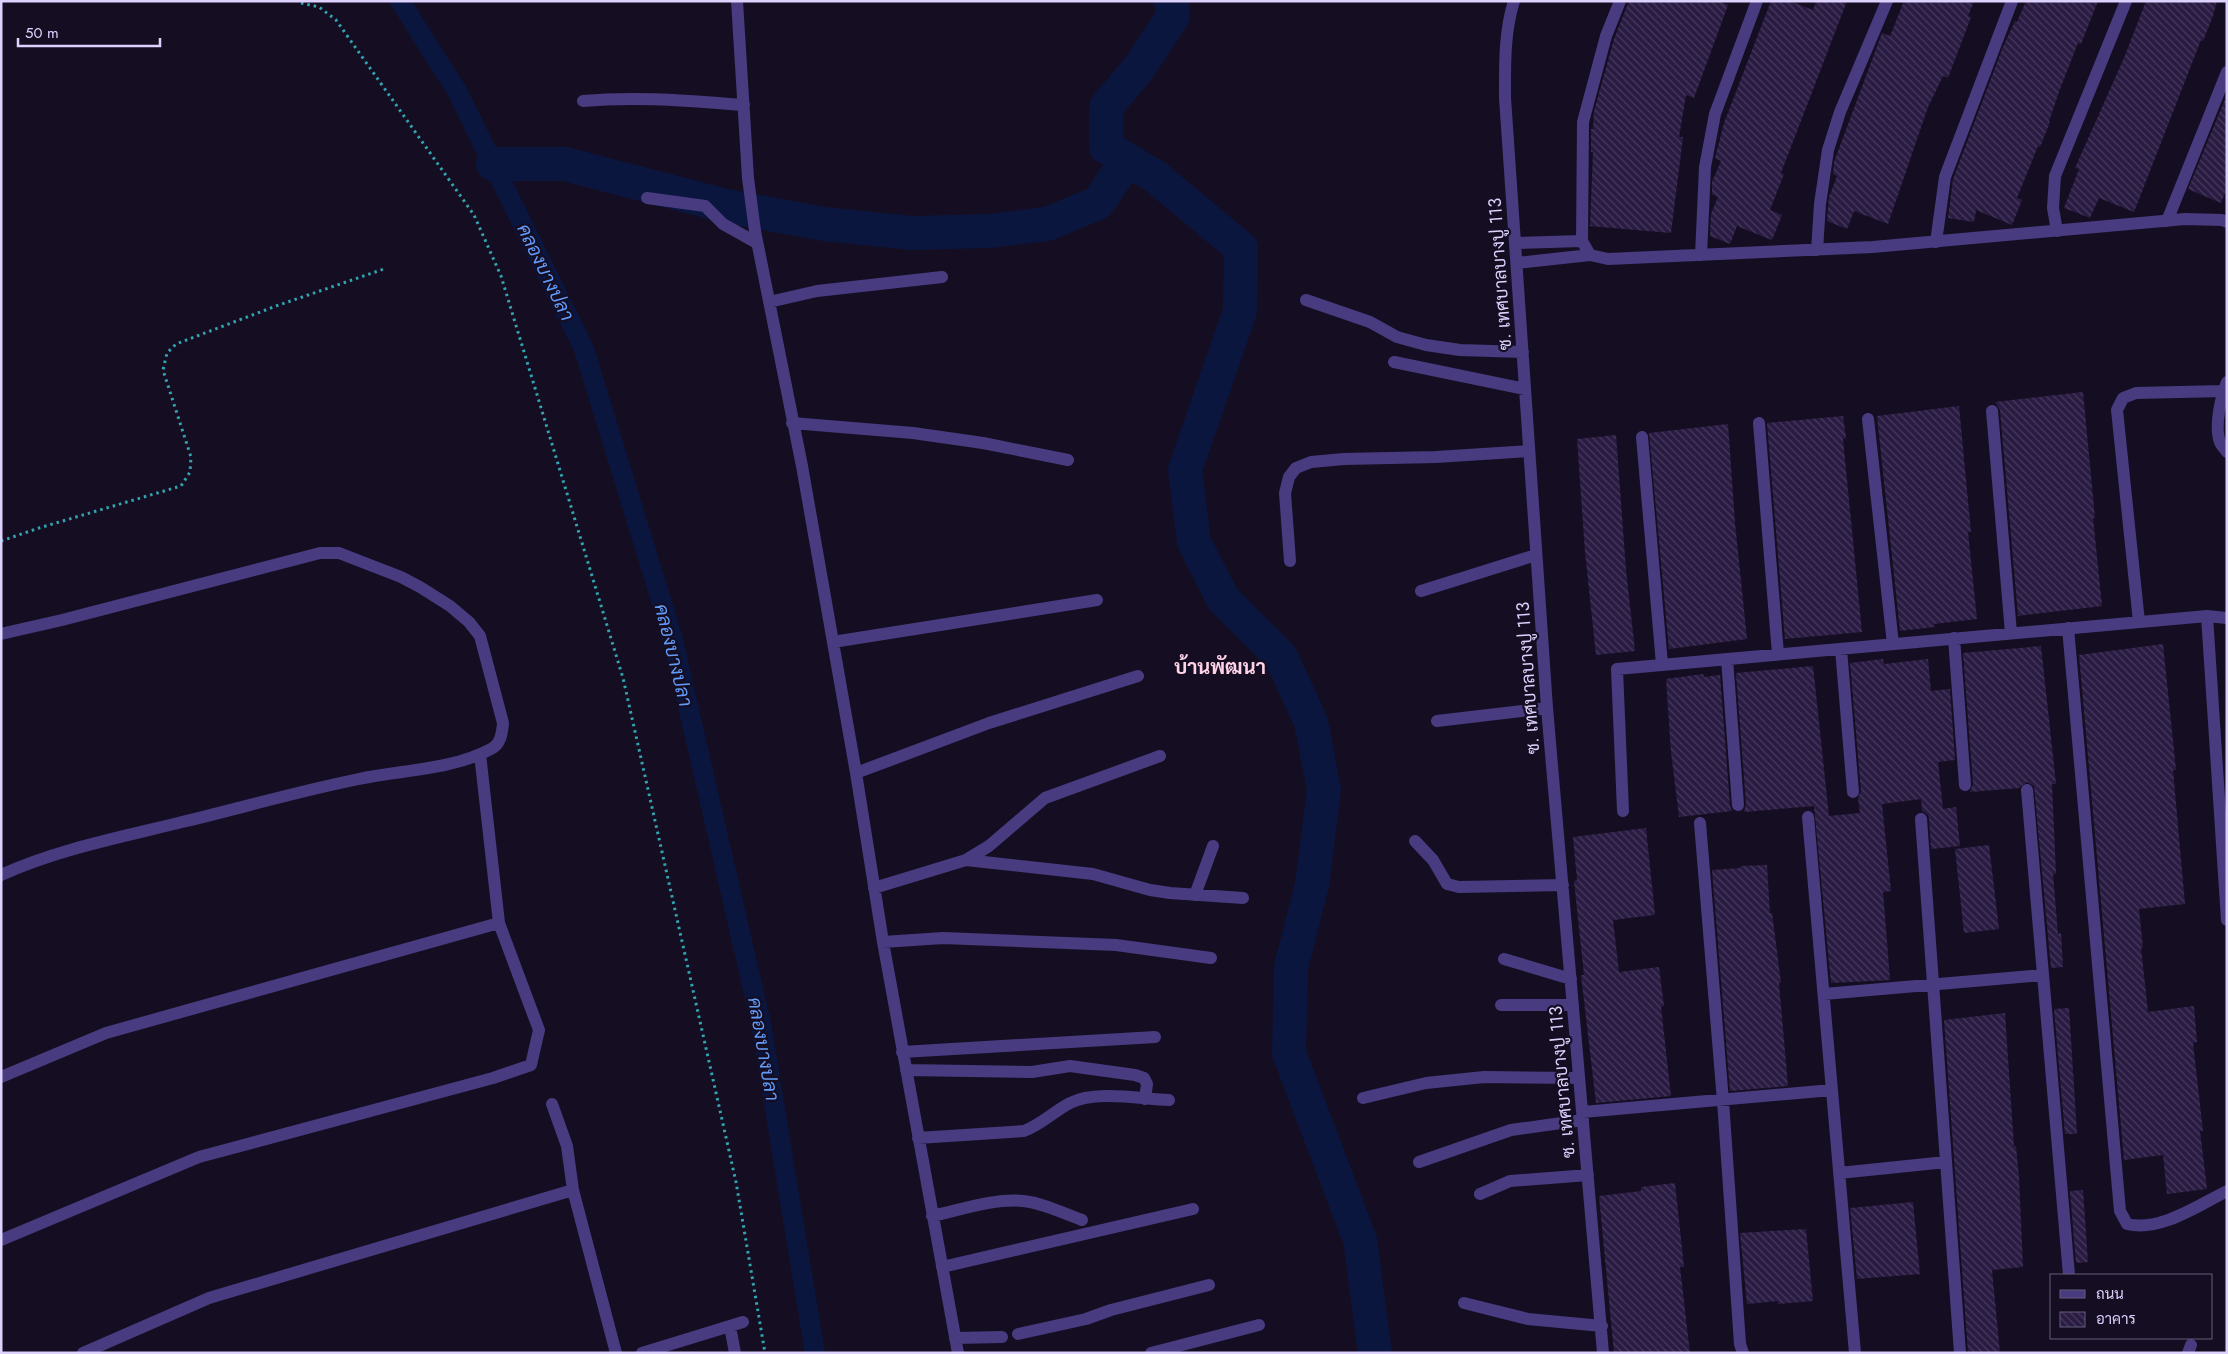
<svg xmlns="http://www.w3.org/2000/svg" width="2228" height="1354" viewBox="0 0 2228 1354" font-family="Jost,Sarabun,sans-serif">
<defs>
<pattern id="building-back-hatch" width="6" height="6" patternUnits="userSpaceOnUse" patternTransform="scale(1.25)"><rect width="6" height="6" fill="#291b42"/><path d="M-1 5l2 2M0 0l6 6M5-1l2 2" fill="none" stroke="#483b5e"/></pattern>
</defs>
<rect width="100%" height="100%" fill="#150e22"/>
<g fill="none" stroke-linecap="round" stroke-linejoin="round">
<path stroke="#0b163e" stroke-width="20" d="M400,1l57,90 127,258 88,287 89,388 54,329"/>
<path stroke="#0b163e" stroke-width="34" d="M1171,1l2,15 -34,52 -33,39v40l50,30 85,71 -1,63 -55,159 9,72 29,57 58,58 30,65 13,68 -12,95 -21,82 -2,86 71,187 15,113
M493,164h72l161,42 98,18 88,9 77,-2 58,-7 51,-21 29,-43"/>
</g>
<path fill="url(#building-back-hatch)" d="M1629,1h89l10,4 -34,93 -8,-3 -7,42h4l-12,96 -81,-7 3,-74h-2v-23h2l1,-18 20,-72z
M1771,1h19l23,9 3,-9h31l-66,172 3,1 -14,36 12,5 -10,25 -35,-14 -7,18 -20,-8 1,-22 7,-17 -6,-3v-12l9,-21 -6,-3 9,-35z
M1904,1h70l-6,15 3,1 -23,61 -5,-2 -15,31 -40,117 -34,-13 -7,18 -20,-8 2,-24 8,-21 -4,-2 1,-12 48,-129 8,3z
M2026,1h72l-17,43 -3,-1 -18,46 -11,32 1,1 -10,25 -2,-1 -21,52 5,2 -10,25 -36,-15 -2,12 -26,-4 5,-39 50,-132 12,-26 2,1z
M2146,1h71l-4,15 -10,25 -2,-1 -67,172 -35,-14 -9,20 -26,-10 15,-39 -4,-1 49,-110z
M2226,97l1,91 -6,15 -33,-14z
M2083,392l12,126h-2l9,88 -84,10 -18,-206 -5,-8z
M1959,406l12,126h-3l9,87 -43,5 1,3 -35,4 -23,-215z
M1843,416l3,22 -3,1 19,193 -77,7 -18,-216z
M1728,424l7,99 12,116 -78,10 -20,-216z
M1616,435l10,135 9,81 -39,4 -11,-103 -8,-113z
M2163,644l13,126h-3l12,134 -46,5 4,39h-2l7,64 46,-6 3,36 -4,1 10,88h-3l7,58 -40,5 -4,-39 -39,5 -45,-505z
M2041,646l15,138h-4l4,90h-3l5,60 3,-1 2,34 -12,1 -17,-182 -7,-4 -8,6 -49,4 3,-8 -10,-131z
M1883,659l1,5 44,-5 3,32 19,-2 5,71 -17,2 5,47 13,-2 4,39 -29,3 -2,-31 -2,-4 -5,-3 -1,-12 -39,5 9,87 -8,1 7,88 -59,3 -17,-177 -70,6 2,-8 -10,-131 77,-7 16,150 31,-3 -2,-15 3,-7 -11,-128z
M1703,674l1,3 16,-2 10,131 2,5 -53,6 -8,-65 -5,-73z
M1646,828l9,87 -42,5 6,52 40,-5 5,39 -3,1 10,89 -75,7 -15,-128h3l-10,-94 3,-1 -4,-43z
M1989,845l10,84 -35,4 -9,-84z
M1767,865l3,48h2l9,70h-2l9,103 -58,5 -18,-221 28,-2v-2z
M2069,1008l8,126h-12l-11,-125z
M2005,1013l9,134 2,-1 3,31 4,90 -31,3 8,83h-32l-24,-333z
M1675,1183l9,84h-4l10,86h-76l-15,-157 42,-5v-4z
M2083,1190l5,72 -12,1 -6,-72z
M1913,1202l7,72 -63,5 -7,-71z
M1806,1229l7,72 -35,3v-3l-31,3 -7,-71z"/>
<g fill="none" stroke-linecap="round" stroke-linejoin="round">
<path stroke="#32a4b0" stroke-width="3" stroke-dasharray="2.5 4" stroke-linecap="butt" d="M301,3l18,4 17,13 138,195 27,61 122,402 113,504 29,171
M1,541l38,-13 142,-42 9,-14 1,-15 -28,-87 4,-17 9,-9 100,-38 108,-37"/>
<path stroke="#483b80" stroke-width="12" d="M737,1l11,177 7,53 47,235 54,307 27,169 75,411
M1514,1c-10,32 -9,65 -9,97l42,610 56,645
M1620,1l-14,35 -23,86 -1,119 8,14 18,4 265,-12 312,-28 37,1 5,2
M583,101c54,-5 106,0 161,4
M647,198l58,8 18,18 34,19
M2167,221l60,-149
M2057,231l-4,-23 2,-32 71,-175
M1936,242l9,-65 67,-176
M1516,243l66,-2
M1817,250l3,-46 8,-54 12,-38 47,-111
M1701,255l4,-88 10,-53 42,-113
M1517,263l73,-8
M1306,300l64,22 27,15 29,8 34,5 63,2
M769,302l48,-11 125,-14
M1394,362l131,27
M2227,382c-6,14 -13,45 -7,60 1,3 5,7 7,10
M1992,411l19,222
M1868,419l25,225
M792,423l121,10 70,10 85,17
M1759,423l19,231
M1642,437l20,227
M1290,561l-5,-68 4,-16 7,-9 15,-6 33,-3 92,-2 93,-6
M1421,591l115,-36
M2207,616l20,304
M2139,622l-22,-212 6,-12 13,-5 87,-2
M2068,628l52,583 7,13c33,8 70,-18 100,-33
M1,634l61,-14 258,-67h19l62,24 19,10 30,19 19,16 11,14 23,87c-1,10 -2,21 -12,26 -39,21 -90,21 -132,30 -60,12 -118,29 -177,43 -60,15 -124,27 -181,53
M1954,638l11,147
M833,642l264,-42
M1841,649l12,143
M1727,659l11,146
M1437,721l110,-13
M856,773l133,-50 149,-47
M2027,790l42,485
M1623,811l-6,-142 590,-53 20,2
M1808,817l47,536
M1921,819l39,534
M1700,823l23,278 17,243 3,9
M1415,841l18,19 14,24 12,3 104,-2
M966,860l127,14 57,16 20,3 73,5
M874,888l92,-28 23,-14 56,-48 115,-42
M1195,895l18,-49
M883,942l60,-4 173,7 95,13
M1504,959l67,20
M1824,994l219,-19
M1501,1005h72
M902,1052l253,-15
M906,1070l126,2 38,-6 65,9 9,3 3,6 -2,15
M1,1077l105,-44 393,-110
M1363,1098l63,-15 58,-6 95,1
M552,1104l15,42 6,44 43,163
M1583,1112l249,-22
M918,1138l106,-7c18,-7 29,-19 46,-28 26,-13 70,-4 99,-3
M1419,1162l92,-32 72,-10
M1839,1173l107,-11
M1480,1194l30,-13 78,-6
M932,1216c28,-6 63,-18 91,-15 20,2 40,12 59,19
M1,1240l198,-83 294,-79 38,-13 8,-35 -40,-107 -19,-169
M942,1267l251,-58
M1464,1303l64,16 74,7
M730,1326l5,27
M1018,1334l68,-15 25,-9 98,-25
M955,1338l47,-1
M83,1353l126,-55 364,-108
M642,1353l101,-31
M1151,1353l108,-28
M2188,1353l3,-8"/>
</g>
<g text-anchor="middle" stroke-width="4.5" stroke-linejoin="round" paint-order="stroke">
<g font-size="18" fill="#ddd1fe" stroke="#150e22">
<text transform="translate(1500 274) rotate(-94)" y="6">ซ. เทศบาลบางปู 113</text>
<text transform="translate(1528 678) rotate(-94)" y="6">ซ. เทศบาลบางปู 113</text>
<text transform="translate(1562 1082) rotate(-95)" y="6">ซ. เทศบาลบางปู 113</text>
</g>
<g font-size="19" font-style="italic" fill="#629cfb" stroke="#150e22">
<text transform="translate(546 272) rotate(64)" y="7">คลองบางปลา</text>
<text transform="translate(674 655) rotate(76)" y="7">คลองบางปลา</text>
<text transform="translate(764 1049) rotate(80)" y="7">คลองบางปลา</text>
</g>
<g font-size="20" font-weight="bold" fill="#fed2e7" stroke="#150e22">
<text x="1220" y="674">บ้านพัฒนา</text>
</g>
</g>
<rect width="2228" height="1354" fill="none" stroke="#ddd1fe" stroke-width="5"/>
<rect x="2050" y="1274" width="162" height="65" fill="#150e22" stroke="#655c7a"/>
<rect x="2060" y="1290" width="25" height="8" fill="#483b80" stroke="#655c7a"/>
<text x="2096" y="1299" font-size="15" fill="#ddd1fe">ถนน</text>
<rect x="2060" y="1312" width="25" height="15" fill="url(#building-back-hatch)" stroke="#655c7a"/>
<text x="2096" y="1324" font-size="15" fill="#ddd1fe">อาคาร</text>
<path d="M18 38v8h142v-8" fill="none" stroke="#ddd1fe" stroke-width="2.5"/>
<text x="25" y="38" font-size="15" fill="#ddd1fe" stroke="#150e22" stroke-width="4" paint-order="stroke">50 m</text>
</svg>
